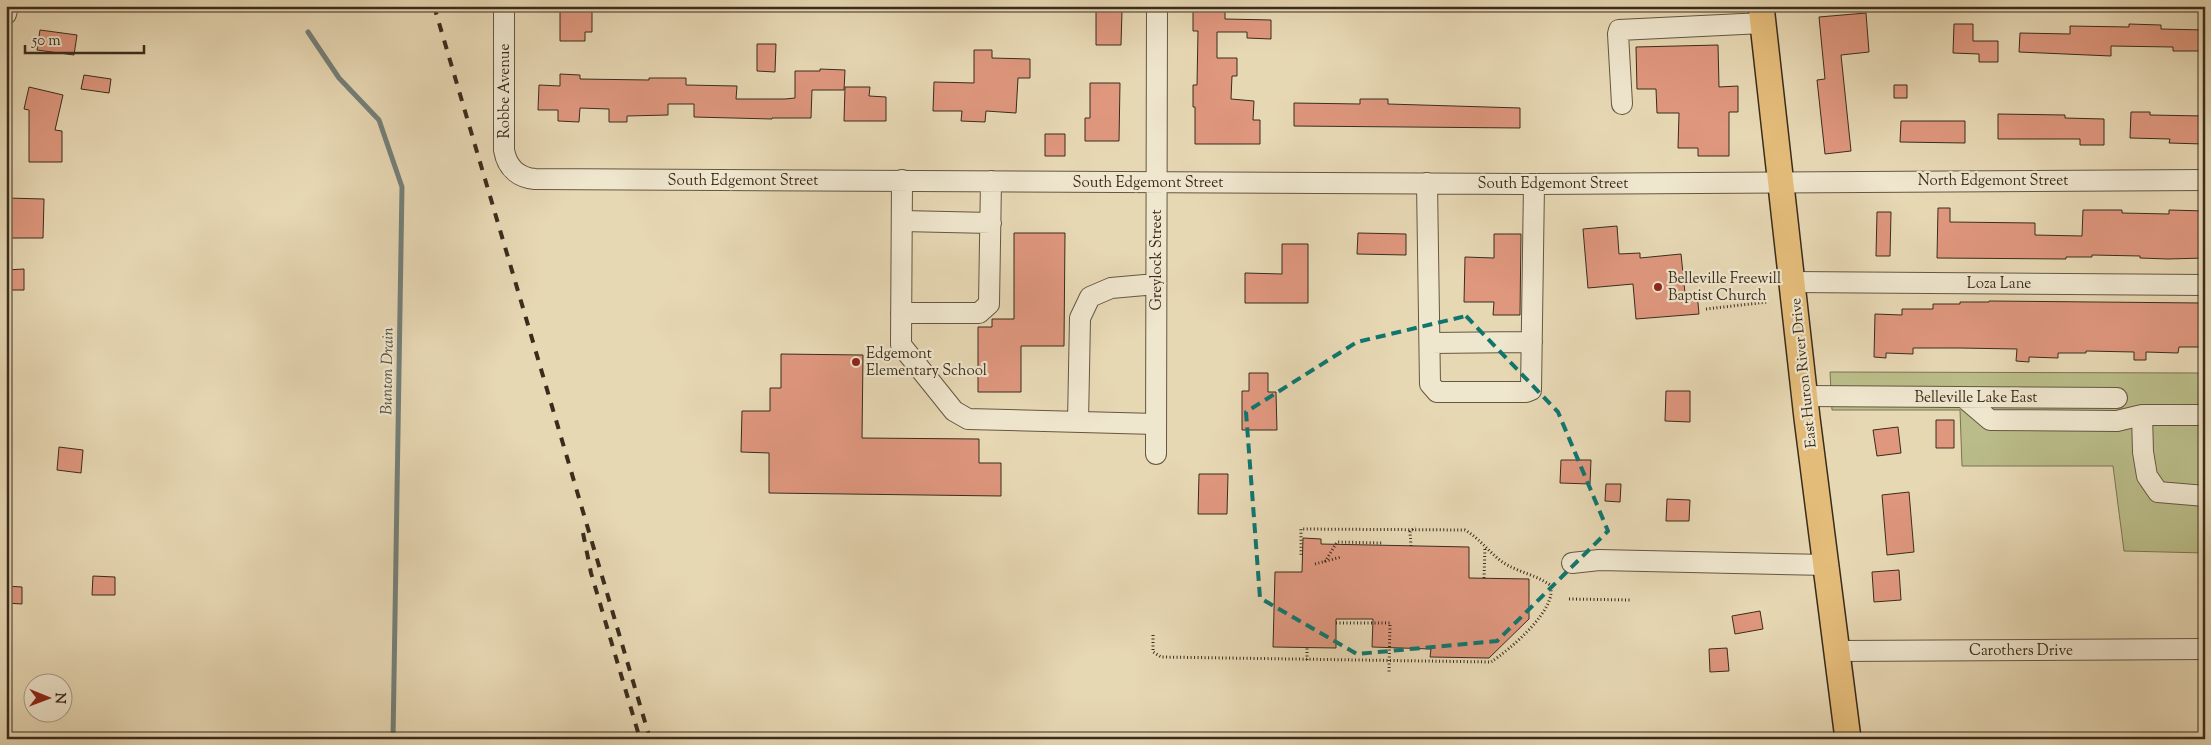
<svg xmlns="http://www.w3.org/2000/svg" width="2211" height="745" viewBox="0 0 2211 745" font-family="'Sorts Mill Goudy',serif">
<rect width="100%" height="100%" fill="#e7d8b4"/>
<filter id="stains"><feTurbulence type="fractalNoise" baseFrequency=".004" numOctaves="4"/><feColorMatrix values="0 0 0 0 .2 0 0 0 0 .09 0 0 0 0 .02 0 0 0 .5 -.17"/></filter>
<radialGradient id="worn" r=".72"><stop offset=".6" stop-color="#630" stop-opacity="0"/><stop offset="1" stop-color="#630" stop-opacity=".3"/></radialGradient>
<path fill="#babd89" stroke="#7a7452" d="M1830,372l375,1v180l-81,-2 -11,-85h-151l-2,-56h-128z"/>
<g fill="none" stroke-linecap="round" stroke-linejoin="round">
<path stroke="#748079" stroke-width="5" d="M308,32l31,46 40,42 23,67 -9,552"/>
</g>
<path fill="#df977e" stroke="#3a2c1c" d="M560,6h23v4h9v22h-7v9h-25z
M1193,7l32,1v11l46,1v19l-24,-1v-6h-30v26h20v18h-5l-1,23 23,2 -1,19h7v24h-65v-37h-2v-22h4l1,-54h-5z
M1096,11h26l-1,34h-25z
M1866,13l3,39 -28,3 10,96 -26,3 -8,-74 8,-1 -6,-62z
M1954,24h19v17h25v21h-19v-8l-26,-1z
M2129,24l32,1v4l44,1v21h-32v-4l-62,-1v10l-92,-4 1,-19 50,1v-8l59,1z
M40,30l37,5 -3,20 -37,-5z
M757,44h19l-1,28 -18,-1z
M1718,45l1,42 19,-1v26h-9v44h-31v-8h-20l1,-35h-22l-1,-24h-19l-1,-42z
M974,50h18v8l38,1v19h-12l-2,35 -30,-2 -1,11 -24,-1 1,-10h-29l1,-29 40,1z
M820,69l25,1 -1,20h-32l-1,28h-39v1l-78,-2v-13h-26v11l-41,1v6h-18v-13l-29,-1 -1,14 -21,-1v-11h-20l1,-25 21,1v-12l20,1v4l69,1v-2h37v7l51,1 -1,13h49l10,-1v-27h25z
M84,75l27,4 -2,14 -28,-4z
M1090,83h30l-1,58h-34v-23h5z
M1894,85h13v13h-13z
M29,87l34,8 -8,35 7,1v31h-33v-52l-5,-1z
M845,87h25l-1,9 17,1v24h-42z
M1360,99h28v5l132,4v20l-226,-2v-23l66,1z
M2131,112h19v3l53,1v28l-34,-1 1,-4 -40,-1z
M1998,114l67,1v3l39,1v26h-24v-6h-82z
M1901,121h64v22l-65,-1z
M1045,134h20v22h-20z
M6,198l38,1 -1,39h-37z
M1938,208h12v14l85,1v12l47,1 1,-26h39v3l47,1v-4l36,1v47l-37,1 -28,-1v-2l-48,-1v2h-26v2l-129,-1z
M1877,212h14l-1,44h-14z
M1617,226l2,28 21,-1v5l41,-4 4,39 12,-1 2,22 -63,5 -3,-35 -45,4 -5,-59z
M1014,233h51l-1,113h-43v46h-43v-65h14v-8h22z
M1358,233l48,1v21l-49,-1z
M1494,234h27l-1,81h-27l1,-13h-30l1,-45 29,1z
M1282,244h26v59h-63v-30l37,1z
M24,269v21h-18v-20z
M1989,301l214,2 -1,44h-23l-1,6 -32,-1v8h-12v-8l-48,-1v2h-28v5l-29,-1v5l-13,-1 1,-12 -57,-1h-47v6l-27,-1v5l-12,-1 1,-43 27,1v-6h31v-5h27v-2h29z
M781,354l82,1 -1,83 117,1v24h22v33l-232,-3v-40l-28,-1 1,-41h28v-23h11z
M1249,373h19v19h8l1,38h-35v-39h7z
M1666,391h24v31l-25,-1z
M1936,420h18v28h-18z
M1898,427l3,26 -24,3 -4,-26z
M59,447l24,3 -2,23 -24,-3z
M1561,460h30l-1,24 -30,-1z
M1199,474h29l-1,40h-29z
M1606,484h15l-1,18 -15,-1z
M1909,492l5,60 -27,3 -5,-60z
M1667,499l23,1 -1,21h-23z
M1303,538l18,1v5l148,3v31l60,1v40l-40,39 -59,-1 1,-8 -59,-2 1,-28h-37v29l-63,-1 2,-75h27z
M1899,570l2,30 -27,2 -2,-30z
M93,576l22,1v18h-23z
M6,586l16,1v17l-16,-1z
M1760,611l3,18 -28,5 -3,-18z
M1727,648l2,23 -19,1 -1,-23z"/>
<g fill="none" stroke-linecap="round" stroke-linejoin="round">
<g stroke="#655742" stroke-width="22">
<path id="minor" d="M504,6v144c3,17 13,27 31,29l999,5 671,-4
M6,14l2,-8
M1622,104l-4,-70 1,-4 144,-7
M902,180l-1,165 53,66 14,8 188,5
M1427,183l3,201 7,8h89l5,-2 3,-206
M902,221l89,2
M1792,282l413,3
M901,313h78l10,-9 2,-123
M1430,343l102,-1
M1805,396l312,2
M1963,397l27,23 127,1 25,-6h63
M2142,415l1,37 4,24 11,16 47,4
M1078,422l2,-104 10,-21 21,-9 45,-4
M1156,454l1,-448
M1572,563l27,-3 228,5
M1838,651l367,-2"/>
</g>
<g stroke="#3a2c1c" stroke-width="28">
<path id="major" d="M1761,6l46,412 41,321"/>
</g>
<path stroke="#3a2c1c" stroke-width="3" stroke-dasharray="1 2.5" stroke-linecap="butt" d="M1706,309l62,-7
M1411,546l-1,-14 5,-5
M1325,562l12,-20 45,1
M1315,564l26,-7
M1484,578l1,-31
M1569,599l62,1
M1336,623h54l-1,49
M1153,635v17l8,5 330,5c17,-11 68,-53 59,-77 -15,-11 -34,-13 -49,-24 -13,-10 -22,-23 -36,-31l-164,-1v26
M1307,660v-12"/>
<use href="#minor" stroke="#efe6ce" stroke-width="20"/>
<use href="#major" stroke="#e4bc7a" stroke-width="25"/>
<path stroke="#3a2c1c" stroke-width="4" stroke-dasharray="9 9" stroke-linecap="butt" d="M434,6l216,733
M583,533l8,40 49,166"/>
</g>
<path fill="none" stroke="#0f766e" stroke-width="4" stroke-dasharray="10 6" stroke-linejoin="round" d="M1466,316l92,96 50,119 -111,110 -140,13 -97,-56 -14,-186 111,-70z"/>
<g fill="#8f2418" stroke="#efe6ce" stroke-width="2">
<circle cx="1658" cy="287" r="5"/>
<circle cx="856" cy="362" r="5"/>
</g>
<g text-anchor="middle" stroke-width="4.5" stroke-linejoin="round" paint-order="stroke">
<g font-size="15" fill="#3a2c1c" stroke="#efe6ce">
<text transform="translate(504 91) rotate(-90)" y="5">Robbe Avenue</text>
<text x="743" y="185">South Edgemont Street</text>
<text x="1993" y="185">North Edgemont Street</text>
<text x="1148" y="187">South Edgemont Street</text>
<text x="1553" y="188">South Edgemont Street</text>
<text transform="translate(1156 260) rotate(-90)" y="5">Greylock Street</text>
<text x="1999" y="288">Loza Lane</text>
<text transform="translate(1803 373) rotate(-96)" y="5">East Huron River Drive</text>
<text x="1976" y="402">Belleville Lake East</text>
<text x="2021" y="655">Carothers Drive</text>
</g>
<g font-size="15" fill="#3a2c1c" stroke="#efe6ce" text-anchor="start">
<text x="1668" y="283">Belleville Freewill<tspan x="1668" dy="17">Baptist Church</tspan></text>
<text x="866" y="358">Edgemont<tspan x="866" dy="17">Elementary School</tspan></text>
</g>
<g font-size="16" font-style="italic" fill="#524f43" stroke="#efe6ce">
<text transform="translate(386 371) rotate(-89)" y="6">Bunton Drain</text>
</g>
</g>
<rect width="2211" height="745" fill="none" stroke="#e7d8b4" stroke-width="25"/>
<rect x="8" y="8" width="2196" height="730" fill="none" stroke="#3a2c1c" stroke-width="2.5"/>
<rect x="12" y="12" width="2186" height="720" fill="none" stroke="#3a2c1c"/>
<g transform="translate(48 698) rotate(91)"><circle r="24" fill="#efe6ce" stroke="#a79c87"/>
<path d="M0-4L9 19L0 12L-9 19Z" fill="#8f2418"/>
<text y="-8" font-size="14" font-weight="bold" text-anchor="middle" fill="#3a2c1c">N</text>
</g>
<path d="M25 45v8h119v-8" fill="none" stroke="#3a2c1c" stroke-width="2.5"/>
<text x="32" y="45" font-size="15" fill="#3a2c1c" stroke="#efe6ce" stroke-width="4" paint-order="stroke">50 m</text>
<rect width="100%" height="100%" filter="url(#stains)"/>
<rect width="100%" height="100%" fill="url(#worn)"/>
</svg>
